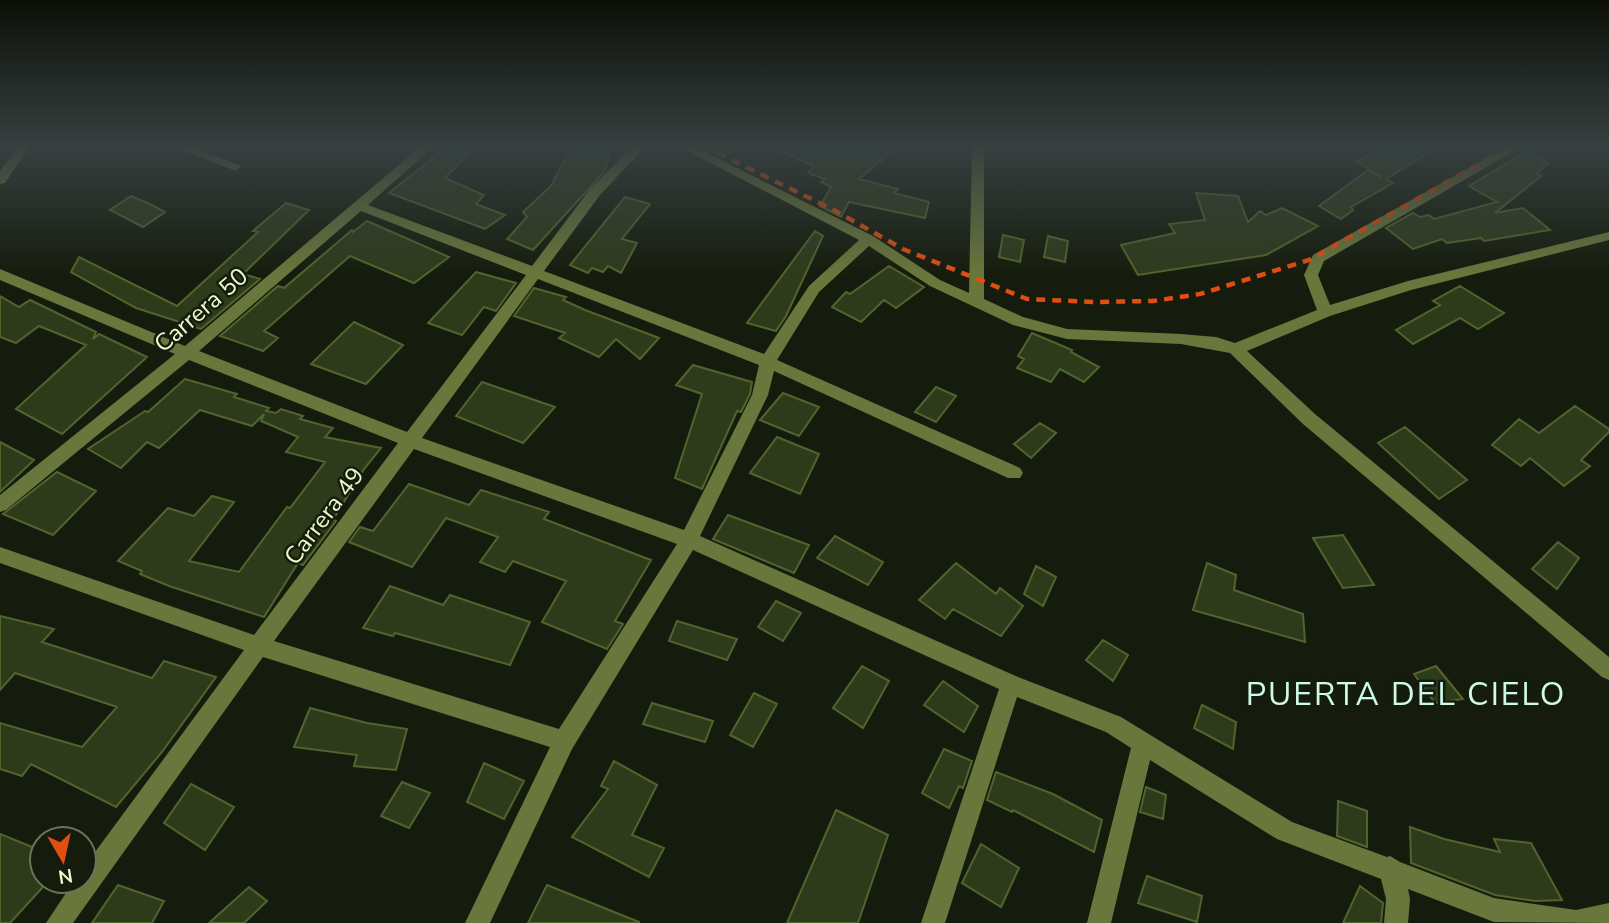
<svg xmlns="http://www.w3.org/2000/svg" width="1609" height="923" viewBox="0 0 1609 923" font-family="'Nunito Sans',sans-serif">
<rect width="100%" height="100%" fill="#161c0d"/>
<path fill="#2e3b1b" stroke="#50652e" stroke-width="2" d="M448,146h28l-31,32 39,17 -8,9 29,11 -20,14 -96,-36z
M572,146l40,1 -7,24 -72,79 -26,-11 20,-22 -4,-5 28,-26z
M780,146h33l27,9 13,-9h12l25,7 -31,26 39,10 -4,4 35,9 -4,16 -76,-16 -8,15 -21,-11 11,-19 -10,-5 4,-3 -17,-6 6,-7 -36,-16z
M1390,146h50l-54,33 7,4 -42,24 2,3 -12,9 -22,-13 49,-36 13,7 -25,-16z
M1526,152l23,11 -12,10 4,3 -46,37 28,-5 27,22 -66,11 -3,-3 -34,5 -5,-4 -29,10 -27,-21 27,-15 7,4 9,-2 5,4 63,-17 -28,-16z
M1196,193l42,3 10,26 12,-11 6,4 16,-7 36,18 -52,29 -128,20 -17,-30 54,-12 -6,-9 36,-4z
M131,196l19,8 15,8 -22,15 -33,-17z
M625,197l25,7 -28,35 15,4 -16,30 -13,-7 -5,6 -11,-4 -4,5 -18,-8z
M286,203l23,7 -66,64 17,5 -59,50 -65,-21 -65,-36 8,-15 98,49 81,-74 -5,-1z
M367,221l82,36 -35,26 -64,-27 -86,75 14,7 -15,13 -43,-15 58,-50 6,2 68,-58 1,2z
M815,231l8,5 -37,80 -10,15 -29,-8z
M1003,235l21,5 -4,22 -21,-5z
M1048,236l20,5 -3,21 -21,-5z
M889,266l35,21 -28,21 -12,-8 -23,22 -29,-15 14,-15 4,2z
M476,272l40,11 -20,28 -12,-4 -22,28 -34,-12z
M1460,286l44,27 -26,16 -18,-11 -47,26 -17,-14 44,-25 -7,-4z
M534,288l32,9 -3,3 22,10 74,28 -19,21 -24,-20 -17,18 -40,-19 6,-5 -51,-17z
M0,296l19,11 11,-7 66,32 -3,7 6,-5 48,23 -85,77 -46,-25 70,-64 -47,-19 -23,17 -16,-6z
M354,322l49,23 -37,39 -55,-20z
M1032,333l40,17 -1,2 28,15 -15,15 -24,-13 -9,13 -34,-14 7,-9 -6,-3z
M693,365l59,17 -2,12 -9,18 -4,-1 -35,78 -27,-11 27,-84 -26,-9z
M185,379l52,15 -3,3 35,11 -3,3 10,2 5,-4 22,7 -3,3 33,9 -8,9 56,11 -17,21 -31,51 3,1 -33,44 -5,-2 -34,54 -95,-31 -29,-12 2,-3 -24,-10 50,-53 26,8 18,-20 22,6 -45,59 50,11 48,-65 3,1 35,-46 -39,-10 12,-15 -37,-16 3,-7 -12,12 -52,-16 -41,38 -12,-6 -26,26 -33,-19 57,-38 3,1z
M482,382l73,25 -32,36 -67,-27z
M936,387l20,9 -20,26 -21,-10z
M783,393l36,14 -20,29 -39,-16z
M1575,406l34,23v3l-28,28 9,6 -26,20 -34,-28 -9,8 -29,-21 27,-26 20,14z
M1040,423l16,10 -25,25 -17,-14z
M1405,427l62,53 -28,19 -61,-56z
M777,437l42,17 -19,40 -50,-21z
M0,442l34,18 -34,32z
M57,472l39,19 -43,44 -50,-21z
M409,484l60,21 12,-15 68,22 -5,7 107,41 -36,61 8,3 -16,25 -65,-27 24,-41 -53,-20 -8,11 -25,-10 18,-25 -52,-19 -34,49 -63,-25 11,-15 13,4z
M728,515l81,30 -15,28 -81,-34z
M1343,535l31,50 -31,3 -30,-50z
M835,536l48,26 -15,23 -51,-27z
M1558,542l21,16 -22,31 -25,-20z
M956,563l40,31 4,-6 23,18 -22,30 -48,-27 -8,10 -26,-19z
M1207,563l29,12 -2,15 69,24 2,28 -112,-32z
M1036,566l20,11 -13,29 -19,-12z
M390,586l53,19 7,-10 80,27 -20,43 -115,-32 -2,3 -30,-8z
M776,601l25,12 -18,28 -25,-14z
M0,616l54,13 -12,13 110,36 12,-17 52,16 -54,75 -46,55 -85,-43 -9,12 -22,-7v-46l82,24 35,-40 -102,-34 -15,17z
M677,621l60,18 -10,21 -58,-19z
M1103,640l25,15 -15,26 -27,-21z
M862,666l27,15 -26,47 -30,-20z
M1436,666l27,33 -28,4 -21,-29z
M943,681l35,25 -14,26 -40,-27z
M754,693l23,11 -24,43 -23,-12z
M652,703l61,18 -8,21 -62,-18z
M1202,705l34,17 -3,27 -39,-21z
M310,708l57,15 40,6 -11,41 -42,-4 3,-11 -63,-8z
M944,749l28,12 -9,27 -4,-2 -10,22 -27,-15z
M614,761l43,24 -25,50 32,13 -15,29 -77,-40 36,-48 -7,-3z
M484,763l40,18 -20,38 -37,-17z
M996,772l57,22 49,26 -8,32 -81,-42 -1,2 -25,-12z
M402,782l28,11 -21,35 -28,-12z
M191,784l43,23 -29,43 -41,-27z
M1146,787l20,8 -3,24 -23,-7z
M1338,801l29,10v36l-30,-11z
M836,810l52,25 -30,88h-71z
M1410,827l34,12 56,13 -6,-13 37,4 31,57 -27,1 -40,-6 -84,-32z
M0,834l42,17v37l-32,35h-10z
M981,844l38,24 -18,39 -39,-24z
M1147,876l55,20 -5,26 -59,-19z
M118,885l46,16 -12,22h-60z
M547,885l92,37v1h-111z
M1360,886l23,17 -2,20h-38z
M249,887l18,14 -23,22h-35z"/>
<g fill="none" stroke-linecap="round" stroke-linejoin="round">
<path fill="#69773c" fill-rule="evenodd" d="M18,146h12l-25,37 -5,1v-13z
M171,146h18l53,20 -6,4 -5,-1z
M421,146h13l-66,59 164,61 58,-77 43,-43h13l-46,49 -56,76 220,83 45,-68 50,-46 -181,-94h15l180,90 67,44 29,13 3,-147h12v153l39,18 44,12 114,5 35,3 19,6 82,-33 -13,-35 9,-20 195,-109h15l-199,115 -6,14 12,30 78,-24 201,-49v8l-198,50 -81,26 -83,35 68,63 294,243v23l-7,-3 -299,-253 -73,-71 -49,-9 -114,-5 -54,-14 -83,-39 -61,-40 -50,46 -42,68 243,108 3,5 -3,5h-12l-234,-107 -6,24 -68,141 318,141 103,40 171,105 95,35 3,-1 10,6 94,36 82,12 33,-7v20l-115,-1 -86,-33 2,10 -2,24h-24l2,-24 -5,-20 -104,-40 -127,-79 -39,163h-24l44,-175 -25,-16 -89,-35 -72,226h-24l78,-234 -306,-139 -121,199 -82,174h-25l85,-176 -287,-90 -190,266h-27l28,-42h10v-14l160,-217 -244,-87v-16l254,88 144,-192 -209,-83 -183,150 -6,2v-17l175,-141 -175,-74v-11l185,77zM361,211l165,64 -119,157 -208,-81zM538,279l221,86 -7,30 -68,135 -262,-92zM414,449l263,95 -118,185 -285,-88z"/>
<path stroke="#e04e13" stroke-width="4.5" stroke-dasharray="9 7" stroke-linecap="butt" d="M703,146l129,63 71,40 124,50 67,3 59,-1 47,-7 109,-34 202,-114"/>
</g>
<linearGradient id="sky" x2="0" y2="1"><stop stop-color="#0c0f07"/><stop offset="0.53" stop-color="#364040"/><stop offset="1" stop-color="#364040" stop-opacity="0"/></linearGradient>
<rect width="1609" height="275" fill="url(#sky)"/>
<g text-anchor="middle" stroke-width="5" stroke-linejoin="round" paint-order="stroke">
<g font-size="24" fill="#ecfbcc" stroke="#161c0d">
<text transform="translate(201 310) rotate(-41)" y="8">Carrera 50</text>
<text transform="translate(324 516) rotate(-53)" y="8">Carrera 49</text>
</g>
<g font-size="32" letter-spacing="2" fill="#cefbe7" stroke="#161c0d">
<text x="1406" y="705">PUERTA DEL CIELO</text>
</g>
</g>
<g transform="translate(63 860) rotate(171)"><circle r="33" fill="#161c0d" stroke="#6c7559" stroke-width="2"/>
<path d="M0-5L12 26L0 18L-12 26Z" fill="#e04e13"/>
<text y="-10" font-size="19" font-weight="bold" text-anchor="middle" fill="#ecfbcc">N</text>
</g>
</svg>
